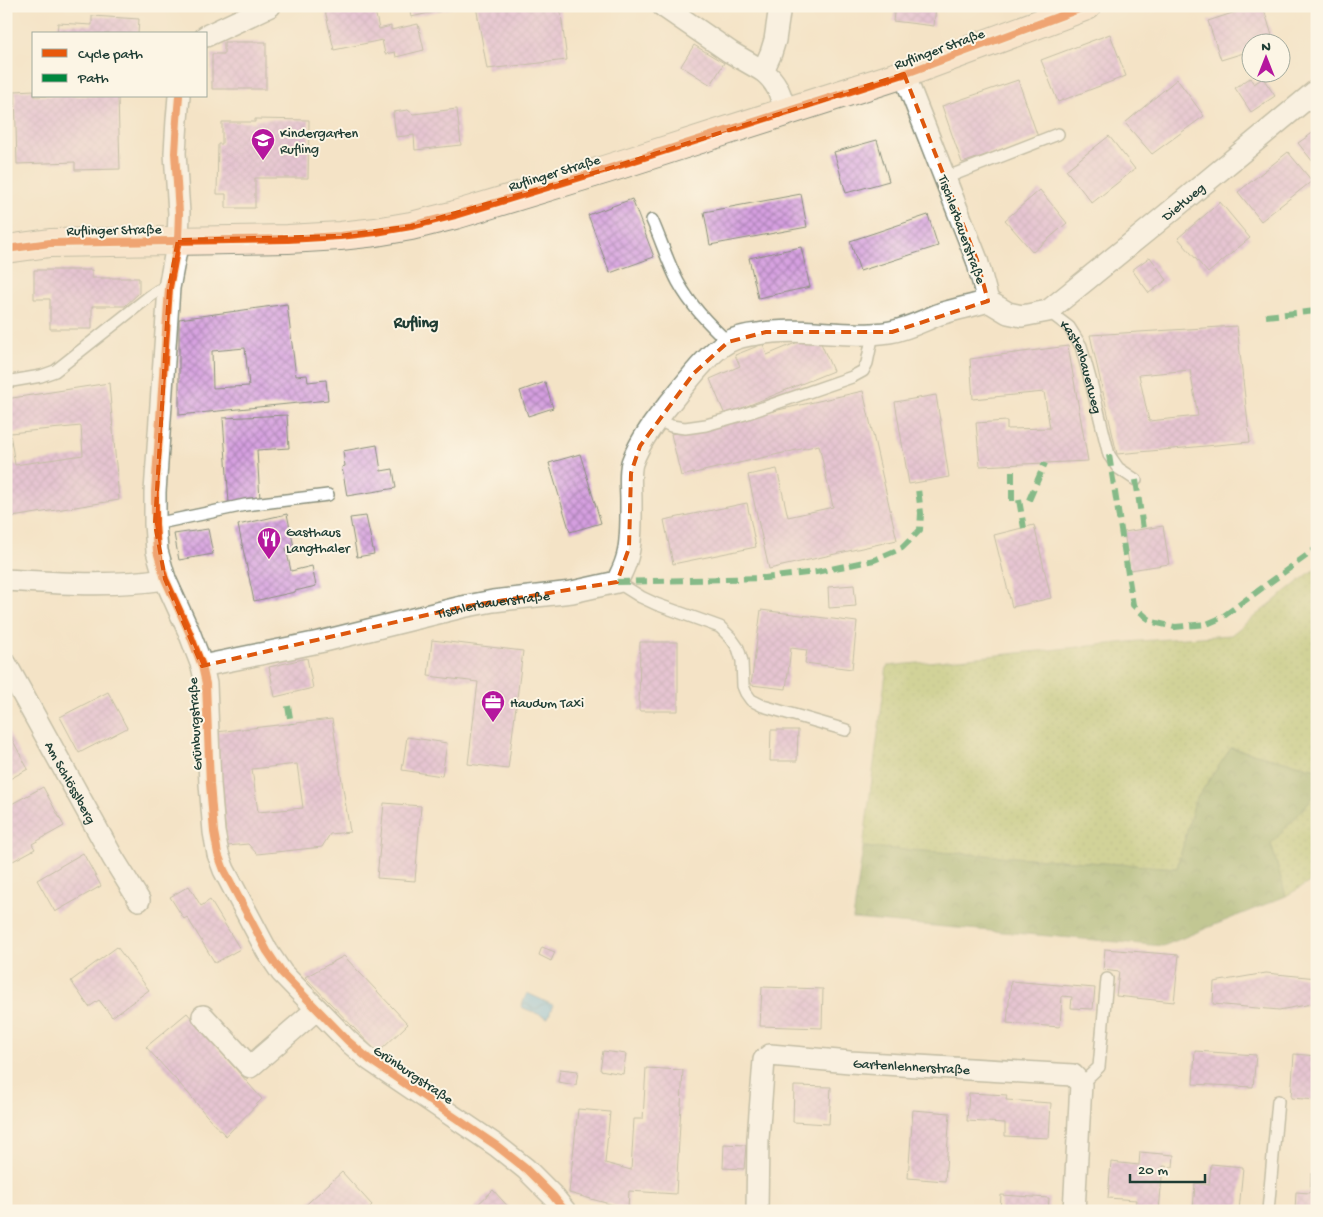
<svg xmlns="http://www.w3.org/2000/svg" width="1323" height="1217" viewBox="0 0 1323 1217" font-family="'Gochi Hand',sans-serif">
<defs>
<pattern id="grass-dots" width="8" height="8" patternUnits="userSpaceOnUse" patternTransform="scale(1.25)"><rect width="8" height="8" fill="#a7bd61"/><path d="M2 2h.1M6 6h.1" fill="none" stroke="#879b51" stroke-width="1.8" stroke-linecap="round"/></pattern>
<pattern id="forest-crowns" width="20" height="18" patternUnits="userSpaceOnUse" patternTransform="scale(1.25)"><rect width="20" height="18" fill="#85a457"/><path d="M2 6a3 3 0 1 1 6 0M12 15a3 3 0 1 1 6 0" fill="none" stroke="#6c8749"/></pattern>
<pattern id="water-waves" width="16" height="10" patternUnits="userSpaceOnUse" patternTransform="scale(1.25)"><rect width="16" height="10" fill="#6cbae6"/><path d="M0 5q4-4 8 0t8 0" fill="none" stroke="#5898bb"/></pattern>
<pattern id="building-cross-hatch" width="8" height="8" patternUnits="userSpaceOnUse" patternTransform="scale(1.25)"><rect width="8" height="8" fill="#d59fe0"/><path d="M0 0l8 8M0 8l8-8" fill="none" stroke="#ac83b6"/></pattern>
</defs>
<rect width="100%" height="100%" fill="#fcf5e5"/>
<filter id="ink" filterUnits="userSpaceOnUse"><feTurbulence type="fractalNoise" baseFrequency=".02" numOctaves="2"/><feDisplacementMap in="SourceGraphic" scale="10" xChannelSelector="R" yChannelSelector="G"/><feConvolveMatrix kernelMatrix="1 2 1 2 8 2 1 2 1" color-interpolation-filters="sRGB"/></filter>
<filter id="wash" filterUnits="userSpaceOnUse"><feTurbulence type="fractalNoise" baseFrequency=".0096" numOctaves="4" result="noise"/><feDisplacementMap in="SourceGraphic" scale="20" xChannelSelector="R" yChannelSelector="G"/><feGaussianBlur stdDeviation="1.12" result="paint"/><feColorMatrix in="noise" values="0 0 0 0 0 0 0 0 0 0 0 0 0 0 0 0 0 1.4 0 .05"/><feComposite in="paint" operator="in"/></filter>
<g filter="url(#wash)">
<rect width="100%" height="100%" fill="#f4e3c6"/>
<path fill="url(#grass-dots)" stroke="#637d4a" d="M1317,567v202l-86,-21 -36,53 -18,67 -314,-21 24,-181 252,-25 92,-6z
M1317,793v85l-31,18 -15,-52z"/>
<path fill="url(#forest-crowns)" stroke="#527046" d="M1231,748l86,21v24l-46,51 15,52 -123,50 -310,-27 10,-72 314,21 18,-67z"/>
<path fill="url(#water-waves)" stroke="#467c8d" d="M527,993l26,12 -5,13 -27,-11z"/>
<g id="blocks">
<path fill="url(#building-cross-hatch)" fill-rule="evenodd" d="M324,6h50l5,23 12,-3v4l27,-6 6,26 -28,7 -1,-5 -10,2 -3,-14 -48,10z
M409,6h48v1l-46,10z
M476,6h84l7,54 -80,9z
M895,6h41l-2,20 -41,-5z
M1254,6h9l11,36h-24v9l-29,9 -13,-39z
M92,16l47,3 -1,15h-81l1,-11 34,2z
M1110,34l16,42 -68,26 -17,-42z
M224,42h42v47h-54v-35h12z
M694,45l30,18 -13,22 -30,-19z
M1250,78l4,6 9,-6 12,18 -24,16 -16,-24z
M1177,79l27,37 -52,38 -27,-31z
M1018,80l20,57 -76,26 -20,-57z
M34,90v6h84l2,73 -45,1v-8l-58,2 -2,-73z
M457,109l4,36 -46,5 -1,-15 -18,2 -3,-25 15,-2 5,4z
M255,119l54,1 -1,58h-53v30h-29v-14h-9l1,-50h4v-22h33z
M1314,132l2,2 1,-1v34l-19,-24z
M1109,136l26,33 -43,34 -26,-33z
M877,140l12,41 -43,12 -12,-41z
M1288,152l24,29 -51,40 -23,-29z
M1040,190l27,33 -34,29 -28,-32z
M801,194l6,33 -97,18 -6,-33z
M632,199l22,58 -44,16 -22,-58z
M1220,202l30,36 -42,35 -30,-35z
M928,215l10,31 -78,25 -10,-30z
M801,247l9,40 -52,11 -9,-40z
M1150,257l17,23 -18,13 -17,-23z
M34,270h58v8h47v15l-14,13h-33v23h-42v-30h-16z
M287,304l9,72 11,-1 1,7 18,-2 2,20 -149,15v-96zM245,348l4,38 -36,2 -1,-37z
M1237,326l13,116 -133,12 -27,-119zM1190,370l8,46 -49,5 -10,-46z
M817,334l16,37 -108,44 -15,-36 30,-13 -5,-11 28,-11 4,11z
M1068,346l20,115 -108,5 -4,-43 31,-2v8l43,-1 -6,-36 -71,7 -3,-40z
M545,382l8,26 -25,8 -8,-25z
M109,383l10,117 -113,18v-119zM81,426l2,29 -68,10 -5,-32z
M863,391l34,149 -128,29 -21,-94 29,-6 11,48 45,-10 -14,-62 -138,31 -10,-42z
M936,395l13,82 -40,7 -14,-82z
M287,415l2,33 -32,2 3,50 -31,3 -6,-85z
M377,445l4,26 12,-2 3,19 -49,8 -5,-29 3,-1 -2,-15z
M580,454l21,69 -31,9 -21,-69z
M747,503l9,44 -83,17 -9,-44z
M287,514l7,33 -8,1 5,23 21,-5 4,20 -21,5v1l-41,9 -16,-76z
M366,516l8,38 -17,3 -7,-39z
M1034,525l17,73 -39,9 -18,-72z
M1163,526l6,38 -39,6 -6,-38z
M208,529l5,25 -34,6 -5,-26z
M854,585l2,21 -27,2 -1,-21z
M761,610l96,12 -5,47 -47,-6 2,-13 -16,-2 -5,41 -35,-4z
M432,640l91,11 -15,118 -40,-5 10,-82 -50,-6z
M640,642h38v69h-39z
M307,658l6,30 -38,9 -6,-30z
M108,692l19,36 -48,25 -19,-36z
M332,719l18,113 -20,2 -8,13 -65,7 -9,-10 -21,2 -11,-114zM297,764l6,44 -45,4 -6,-43z
M6,728l22,41 -22,12z
M771,730h27l-1,31h-27z
M407,737l40,6 -5,33 -40,-6z
M43,787l21,39 -32,18 3,5 -22,12 -7,-13v-41z
M384,803l37,3 -6,75 -38,-3z
M83,853l18,33 -46,26 -18,-32z
M189,886l12,20 9,-6 30,49 -25,14 -28,-46 -3,2 -14,-22z
M117,947l32,43 -37,27 -13,-17 -10,7 -18,-26z
M542,947l13,5 -4,9 -12,-6z
M1105,949l74,6 -5,47 -58,-6 3,-24 -16,-2z
M344,956l64,68 -30,29 -73,-76z
M1266,973l51,5v25l-38,7 -66,-6 1,-22z
M1011,981l84,7 -2,21 -22,-1 1,-11 -10,-1 -2,31 -53,-4z
M762,987l61,2 -1,39 -62,-2z
M187,1013l75,86 -36,37 -20,-21 -18,-22 -42,-46z
M603,1051l23,3 -3,20 -23,-4z
M1195,1051l61,4 -3,32 -60,-3z
M1294,1054l23,2v44l-26,-2z
M646,1068l37,2 -7,124 -47,-3 -1,18 -59,-16 9,-84 32,3 -5,51 26,7 3,-51h9z
M560,1069l18,2 -2,14 -18,-3z
M794,1086l37,1 -2,37 -36,-2z
M969,1093l38,2 -1,5 45,3 -2,35 -44,-2v-13l-38,-2z
M913,1110l37,3 -5,68 -37,-3z
M724,1144l22,1 -2,24 -21,-1z
M1140,1152l34,3 -1,12 -10,-1 -4,45h-24l1,-11 -28,-2 3,-36 28,3z
M1211,1164l32,3 -4,44h-46l2,-28 14,2z
M342,1172l30,33 -6,6h-67z
M1311,1174h6v37h-22l1,-19 14,1z
M493,1190l19,21h-41z
M1001,1195l48,3 -1,13h-48z"/>
</g>
</g>
<g filter="url(#ink)">
<use href="#blocks" fill-opacity="0" stroke="#8a907d" stroke-width="1"/>
<g fill="none" stroke-linecap="round" stroke-linejoin="round">
<g stroke="#8a907d" stroke-width="14">
<g id="lane">
<path d="M945,178l113,-44"/>
<path d="M652,220c9,20 16,43 26,62 13,24 31,42 50,60"/>
<path id="s1" d="M1048,311l21,16 12,19 11,40 17,69 9,13 18,12"/>
<path d="M6,382l35,-6 14,-5 95,-75 9,-6 10,-2"/>
<path d="M657,419l14,7 14,2 21,-3 39,-11 107,-37 11,-6 4,-8 6,-29"/>
<path d="M155,524l90,-19 83,-10"/>
<path d="M617,582l24,15 15,7 64,23 11,11 7,10 4,13 1,25 3,7 5,7 12,6 83,24"/>
<path d="M1081,1084l18,-17 8,-88"/>
<path d="M1268,1211l10,-110"/>
</g>
</g>
<g stroke="#8a907d" stroke-width="24">
<g id="street">
<path d="M663,6l67,46 33,19"/>
<path d="M780,6l-5,34 -4,13 -8,18c15,12 17,23 23,41"/>
<path d="M206,36l64,-30"/>
<path d="M179,96l-2,24 -2,33 4,60 -1,27 -9,48 -14,204v32l2,27 8,28 24,53 13,34 4,18 4,100 4,48 4,22 6,16 43,81 15,22 66,68 22,19 127,86 29,23 27,27 12,15"/>
<path id="s2" d="M988,301l20,12 14,3 26,-5 106,-86 163,-135"/>
<path d="M6,580c53,3 106,7 159,-1"/>
<path id="s3" d="M6,664l107,194 26,42"/>
<path id="s4" d="M202,666l122,-25 138,-34 31,-6 79,-9 45,-10c3,-7 7,-14 9,-21 6,-16 5,-43 5,-60 0,-12 -2,-27 1,-38 9,-26 29,-49 46,-70 13,-16 32,-41 50,-51 9,-5 20,-7 30,-8 43,-8 88,5 132,-2 18,-3 34,-12 50,-18 16,-5 32,-8 48,-13l-11,-41 -73,-186"/>
<path d="M203,1016l47,51 67,-58"/>
<path id="s5" d="M757,1211l1,-72 6,-79 6,-5 80,7 223,13 8,9 -7,127"/>
</g>
</g>
<g stroke="#8a907d" stroke-width="30">
<path id="secondary" d="M6,249l44,-6 238,-4 52,-3 36,-4 35,-6 44,-11 152,-46 297,-95 183,-68"/>
</g>
<use href="#lane" stroke="#fff" stroke-width="11"/>
<use href="#street" stroke="#fff" stroke-width="21"/>
<use href="#secondary" stroke="#fce5cf" stroke-width="28"/>
<path stroke="#00873e" stroke-width="6" stroke-dasharray="12 6" stroke-linecap="butt" d="M1266,316l51,-5
M1109,455l24,150 13,12 7,5 22,5 32,-3 14,-6 96,-70
M1136,480l7,49
M1019,500l5,28
M1029,500l16,-37
M1012,501v-36
M617,582l148,-4 51,-6 58,-12 28,-12 18,-18 1,-17 -3,-24
M288,706l3,18"/>
<g stroke="#fcf5e5" stroke-width="11">
<path id="cycleway" d="M179,96l-2,24 -2,33 4,60 -1,27 -9,48 -14,204v32l2,27 8,28 24,53 13,34 4,18 4,100 4,48 4,22 6,16 43,81 15,22 66,68 22,19 127,86 29,23 27,27 12,15
M6,249l44,-6 238,-4 52,-3 36,-4 35,-6 44,-11 152,-46 297,-95 183,-68"/>
</g>
<use href="#cycleway" stroke="#e8590c" stroke-width="8"/>
</g>
</g>
<path d="M0 0H1323V1217H0ZM904,74l73,186 11,41 -96,31h-126l-38,10 -34,31 -54,73 -9,27 -2,75 -12,34 -155,25 -260,59 -37,-87 -10,-55 14,-236 9,-48 162,-4 71,-10 196,-57z" fill="#f4e3c6" fill-opacity=".55" fill-rule="evenodd"/>
<path fill="none" stroke="#de580e" stroke-width="4" stroke-dasharray="10 6" stroke-linejoin="round" d="M904,74l73,186 11,41 -96,31h-126l-38,10 -34,31 -54,73 -9,27 -2,75 -12,34 -155,25 -260,59 -37,-87 -10,-55 14,-236 9,-48 162,-4 71,-10 196,-57z"/>
<defs>
<g id="school-pin" transform="scale(1.25)"><path d="M0 17L-7.5 6A9.5 9.5 0 1 1 7.5 6Z" fill="#b5179e" stroke="#fcf5e5"/><path d="M0-5L7-2L0 1L-7-2ZM-4 1L0 2.5L4 1V4Q0 6-4 4Z" fill="#fff"/></g>
<g id="restaurant-pin" transform="scale(1.25)"><path d="M0 17L-7.5 6A9.5 9.5 0 1 1 7.5 6Z" fill="#b5179e" stroke="#fcf5e5"/><path d="M-5-6h1v4h1v-4h1v4h1v-4h1v5L-1.5 .5V6h-2V.5L-5-1ZM5-6V6H3V1.5H1.5Q1.5-4 5-6Z" fill="#fff"/></g>
<g id="office-pin" transform="scale(1.25)"><path d="M0 17L-7.5 6A9.5 9.5 0 1 1 7.5 6Z" fill="#b5179e" stroke="#fcf5e5"/><path d="M-6-3h4V-5.5h4V-3h4V5H-6ZM-1-4.5V-3h2v-1.5ZM-6 0V1H6V0Z" fill="#fff"/></g>
</defs>
<g fill-rule="evenodd">
<use href="#school-pin" x="263" y="140"/>
<use href="#restaurant-pin" x="269" y="539"/>
<use href="#office-pin" x="493" y="702"/>
</g>
<g text-anchor="middle" stroke-width="4" stroke-linejoin="round" paint-order="stroke">
<g font-size="14" fill="#1f3d34" stroke="#fcf5e5">
<text transform="translate(939 48) rotate(-20)" y="5">Ruflinger Straße</text>
<text transform="translate(554 172) rotate(-17)" y="5">Ruflinger Straße</text>
<text dy="5" stroke="none"><textPath href="#s2" startOffset="238">Dietweg</textPath></text>
<text transform="translate(114 229) rotate(-1)" y="5">Ruflinger Straße</text>
<text transform="translate(963 229) rotate(70)" y="5">Tischlerbauerstraße</text>
<text dy="5" stroke="none"><textPath href="#s1" startOffset="68">Kastenbauerweg</textPath></text>
<text dy="5" stroke="none"><textPath href="#s4" startOffset="298">Tischlerbauerstraße</textPath></text>
<text transform="translate(194 724) rotate(-93)" y="5">Grünburgstraße</text>
<text dy="5" stroke="none"><textPath href="#s3" startOffset="135">Am Schlösslberg</textPath></text>
<text dy="5" stroke="none"><textPath href="#s5" startOffset="301">Gartenlehnerstraße</textPath></text>
<text transform="translate(414 1074) rotate(34)" y="5">Grünburgstraße</text>
</g>
<g font-size="14" fill="#1f3d34" stroke="#fcf5e5" text-anchor="start">
<text x="280" y="137">Kindergarten<tspan x="280" dy="16">Rufling</tspan></text>
<text x="286" y="536">Gasthaus<tspan x="286" dy="16">Langthaler</tspan></text>
<text x="510" y="707">Haudum Taxi</text>
</g>
<g font-size="16" font-weight="bold" fill="#1f3d34" stroke="#fcf5e5">
<text x="416" y="327">Rufling</text>
</g>
</g>
<rect width="1323" height="1217" fill="none" stroke="#fcf5e5" stroke-width="25"/>
<rect x="32" y="32" width="175" height="65" fill="#fcf5e5" stroke="#a4ab9e"/>
<rect x="42" y="49" width="25" height="8" fill="#e8590c" stroke="#a4ab9e"/>
<text x="78" y="58" font-size="15" fill="#1f3d34">Cycle path</text>
<rect x="42" y="74" width="25" height="8" fill="#00873e" stroke="#a4ab9e"/>
<text x="78" y="82" font-size="15" fill="#1f3d34">Path</text>
<g transform="translate(1266 58)"><circle r="24" fill="#fcf5e5" stroke="#a4ab9e"/>
<path d="M0-4L9 19L0 12L-9 19Z" fill="#b5179e"/>
<text y="-8" font-size="14" font-weight="bold" text-anchor="middle" fill="#1f3d34">N</text>
</g>
<path d="M1130 1174v8h75v-8" fill="none" stroke="#1f3d34" stroke-width="2.5"/>
<text x="1138" y="1174" font-size="15" fill="#1f3d34" stroke="#fcf5e5" stroke-width="4" paint-order="stroke">20 m</text>
</svg>
